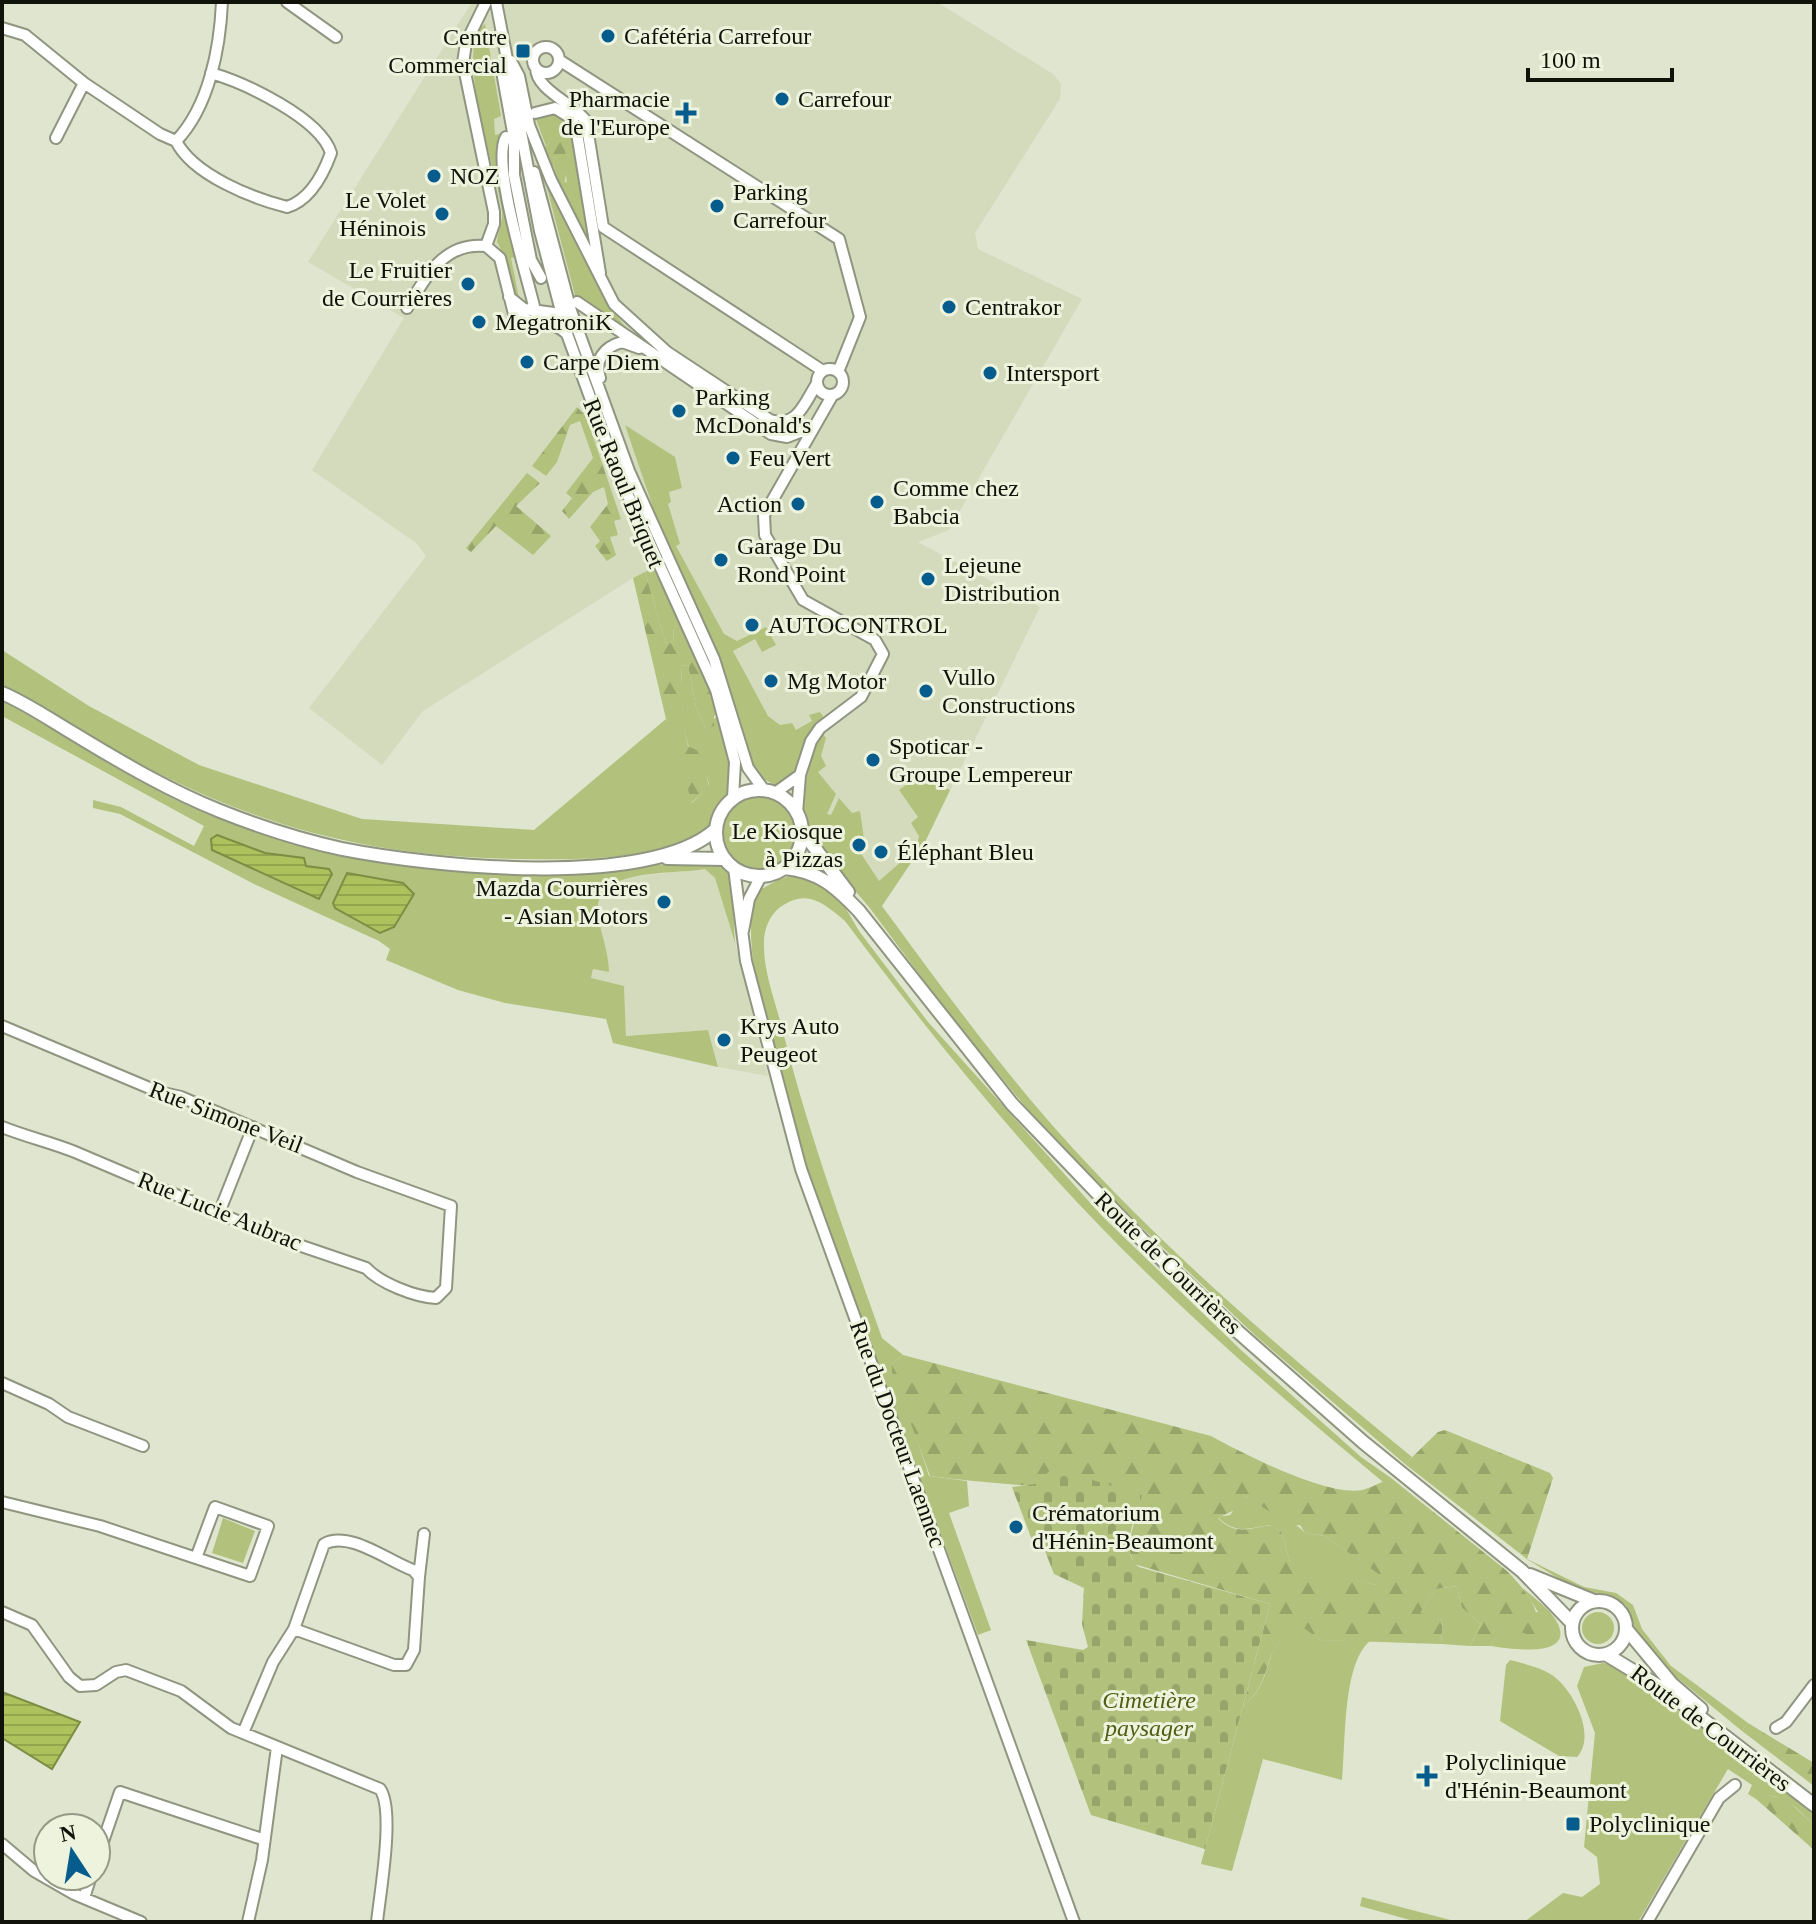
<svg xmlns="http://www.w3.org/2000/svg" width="1816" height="1924" viewBox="0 0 1816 1924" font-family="Georgia,serif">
<defs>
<pattern id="forest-firs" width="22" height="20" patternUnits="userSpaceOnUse" patternTransform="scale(2)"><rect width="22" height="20" fill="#b2c17c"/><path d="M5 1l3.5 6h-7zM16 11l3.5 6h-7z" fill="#98a56a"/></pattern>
<pattern id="cemetery-stones" width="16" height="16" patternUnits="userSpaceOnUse" patternTransform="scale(2)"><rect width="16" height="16" fill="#b2c17c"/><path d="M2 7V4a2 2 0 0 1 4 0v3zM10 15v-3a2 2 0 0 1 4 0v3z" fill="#98a56a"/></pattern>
<pattern id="water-rules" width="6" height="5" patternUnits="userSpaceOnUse" patternTransform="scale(2)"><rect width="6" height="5" fill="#adc15c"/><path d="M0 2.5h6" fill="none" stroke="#94a54f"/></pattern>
</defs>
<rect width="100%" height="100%" fill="#dfe5cf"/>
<path fill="#d4dbbd" d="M472,2h465l116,72 8,10 -1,15 -85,134 3,16 104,50 -133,231 -31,12 122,65 -115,235 -44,64 -61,-93 -13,-39 -39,-58 -88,-161 -47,23 -210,133 -41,54 -73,-57 117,-152 -10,-13 -104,-73 92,-152 -96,-56z
M705,869l10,9 21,68 32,130 -50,-9 -10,-37 -82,6 -2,-50 -33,-7 2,-10 16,3 -12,-63 3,-13 8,-10 11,-8z"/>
<path fill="#b2c17c" d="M485,24l16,92 -7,3 1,16 7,-2 -5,25 20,99 -6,1 9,45c-15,-16 -11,-43 -23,-61 1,-11 6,-20 5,-31 -4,-38 -50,-163 -17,-187z
M553,113l13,5 7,10 21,133 -48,-102 11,-2 -4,7 6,19 8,-1 -2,-15 -15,-24 -4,3 -10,-27z
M541,165l67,140 23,29 -56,-39z
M625,425l50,32 7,31 -13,4 2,10 -3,2 12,40 -4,2 48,88 13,7 29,-14 10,18 -14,7 -7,-13 -22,12 35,65 12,9 12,-2 4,7 16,-9 -3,-6 11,-3 5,7 -16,14 -15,42 -17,11 -21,-11 -97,-250z
M653,568l28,57 -7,2 -1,15 -7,2 -21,-72z
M2,650l87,56 110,59 163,54 172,11 132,-111 9,7 17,77 17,-17c-1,-17 -18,-29 -22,-45 -7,-23 -4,-50 -6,-75l7,-1 8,42 10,22 13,-16 14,59 -3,19 -12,14 -13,29c-64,26 -116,26 -184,25 -172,-2 -294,-41 -441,-129 -26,-15 -54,-29 -78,-46z
M2,700c70,39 137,87 212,117 92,37 187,53 285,56 73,1 145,-10 218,-10 5,4 12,9 14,15 3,6 2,54 5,68l-21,-68 -10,-9c-30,6 -109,-2 -107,41 1,21 11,41 11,62l-16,-3 -2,9 33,8 2,50 82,-6 10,37 -105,-24 -7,-24 -101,-16 -47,-13 -72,-30 4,-11 -11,-8 -125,-57 -134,-70 -27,-6v-8l28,7 73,39 10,-20 -202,-110z
M822,733l4,5 -5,18 5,10 -8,6 18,22 -9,20 4,1 8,-17 13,15 8,-2 4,28 -8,7 23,35 37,-32 3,-13 -8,-13 7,-6 -19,-27 21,-15 30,15 -25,52 -43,64c49,67 99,135 152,198 112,132 245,244 378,353l-7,7 -148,-127 -142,-135 -86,-91 -78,-94 -82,-110 -61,-70 -6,-38 13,-58z
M722 834a37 37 0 1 1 74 0a37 37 0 1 1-74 0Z
M798,875l26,10 18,17 17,29 69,91 174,194 139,134 120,107 30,21 -8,4c-100,-83 -199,-168 -289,-262 -90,-94 -171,-195 -249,-299 -18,-15 -35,-31 -58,-18 -15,7 -23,23 -23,40 -1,29 12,60 19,89 26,104 63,204 99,306l21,17 -11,9 37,112 38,5 2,25 -20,7 42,117 -13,5 -167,-454c-21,-68 -77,-226 -55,-289l25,-14z
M1244,1496c11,5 55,28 61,37l20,3 56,39 -4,10 -73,-13 -14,-10 -9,-31 -10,-6c-23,3 -36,10 -53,-8l12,-2z
M223,1518l32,13 -12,32 -31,-10z
M1523,1557l61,30 32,6 17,12 9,24 29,37 77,57 -6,8 -72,-59 -36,-43 -8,-24 -22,-11 -26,-4z
M1457,1586l5,22 19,16 -11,22 -29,-2 2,-24 -24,-6 17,-25z
M1523,1588c11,10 30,23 35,36 16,36 -52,24 -68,22l18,-28 30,-6z
M1582 1628a16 16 0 1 1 32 0a16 16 0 1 1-32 0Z
M1304,1627l16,13 50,1c-28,23 -24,103 -28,139l-79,-21 -31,112 -31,-7 42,-158c37,-30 12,-60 61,-79z
M1510,1660c15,4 29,7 42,15 21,14 45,61 25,82l-18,-1 -59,-35 6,-56z
M1603,1663c41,6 170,119 211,150v12c-16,-15 -34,-38 -58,-26l-8,-5 4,-9 -24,-16 -90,153h-114l39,-29 19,4 18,-13 -3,-27 -13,-10 11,-114 -18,-47 7,-19z
M1362,1897l96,25h-41l-57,-16z"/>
<path fill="url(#forest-firs)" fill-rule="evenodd" d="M554,133l7,2 7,29 -4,20 -5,-1 -6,-20 4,-6 -11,2 -4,-10 8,-6 -1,-8z
M577,407l9,9 35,103 -7,2 4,14 -8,2 6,18 -9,6 -12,-15 5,-5 -10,-14 18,-23 -4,-17 -11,5 -24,27 -7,-8 10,-13 -6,-5 27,-35 -13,-37 -10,4 -13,37 -11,14 -14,-10z
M527,473l13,10 -24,23 35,30 -18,19 -37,-29 -25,26 -5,-4z
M645,572l21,72 7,-2 1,-15 7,-2 38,88 -5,3v10l-8,3 -10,-22 -8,-42 -7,1c2,27 0,54 7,80l14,7 7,34 -18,16 -16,-76 -9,-8 -33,-141z
M903,1355l308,81c31,17 116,61 151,54 9,-2 19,-8 29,-12l116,93c21,22 43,46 22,76l-6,-1 2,-13 -8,-1 -9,-13 -18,27h-20l11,-22 -19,-16 -5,-22 -21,3 -16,24 23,7 -2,24 -121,-4 -16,-12c-49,18 -25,49 -61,78l27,-102 -136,-40 -6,-17 13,-52c-71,-7 -141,-10 -211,-19l-38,-104v-8zM1245,1496l48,30 7,-1 5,8 20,3 55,39 -3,10 -73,-14 -14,-9 -9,-31 -9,-6c-23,3 -37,11 -54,-7l29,-14z
M1445,1430l105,43 3,5 -26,81 -122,-95 33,-32z
M1748,1723l66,40v23l-72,-55z
M1764,1795l21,3 29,27v25l-58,-51z"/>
<path fill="url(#cemetery-stones)" d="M1053,1468l89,27c-6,21 -24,57 -3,72l131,37 -65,245 -114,-34 -65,-175 57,10 5,-3 -6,-23 2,-36 -30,-14 -11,-28 -8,2 -23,-61 23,-3z"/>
<path fill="url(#water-rules)" stroke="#7e8d44" stroke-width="2" d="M217,835l48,18 39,5 2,8 23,3 3,5 -13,25 -107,-49 -1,-11z
M347,873l56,10 11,11 -20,33 -14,6 -45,-25 -2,-5z
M2,1692l78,30 -28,47 -50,-31z"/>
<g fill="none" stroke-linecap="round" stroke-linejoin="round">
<g stroke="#909580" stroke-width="14">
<path id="minor" d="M287,2l49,35
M496,2l44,229 27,103 50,137 99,219 19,72 -2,36
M2,28l23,7 59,48 76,51 16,7
M533 60a13 13 0 1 1 26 0a13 13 0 1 1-26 0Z
M559,60l280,179 21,78 -22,55
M511,61l8,15 10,49 22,55 63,124 53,48 103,68c27,8 34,-16 46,-35
M504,64l-1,13 11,61v37l17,85 10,18
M536,68c0,22 37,35 50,53l17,106 220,144
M535,113l20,-5 16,10 5,9 24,146
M506,137c-16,27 25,150 32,186
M56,138l28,-55
M176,141c17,34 76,57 111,66 23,-7 36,-32 44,-54 -11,-35 -86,-70 -120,-80
M176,141c33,-34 44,-93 46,-139
M534,172l37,139 58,160 85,188 34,109 16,22
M486,246l8,-22v-12l-31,-149 3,-20 20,-41
M509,297l15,12 37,5
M577,302l194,132 16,3 23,-9
M407,308c20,-32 36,-66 79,-62l14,12 14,56c17,12 36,4 52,19
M817 382a13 13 0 1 1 26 0a13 13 0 1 1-26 0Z
M600,378c-6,-18 4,-31 22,-36l17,6
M775,793l25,-18
M797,813l3,-38 11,-34 9,-13 41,-31 22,-43 -8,-14 -72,-40 -38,-65 -1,-20 68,-119
M734,868l12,93 55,208 273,753
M743,931l6,-32 12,-23
M2,1026l157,66 22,5 176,75 94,34 -5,82 -10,10c-21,-1 -56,-15 -70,-30l-91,-31 -200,-85c-25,-10 -48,-15 -73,-25
M219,1213l34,-86
M2,1383l47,21 19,13 75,29
M2,1502l98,24 150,50 18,-50 -53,-19 -19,51
M419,1577l5,-43
M2,1612l30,13 37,52 11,9 16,-1 20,-13 10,-2 55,21 50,37 149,61c15,21 0,104 -3,133
M1776,1728l10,-6 28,-37
M243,1733l30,-71 21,-33 30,-85c25,-14 64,17 89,26l6,7 -5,73 -8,15h-12l-100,-36
M2,1844l32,27 40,23 67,28
M96,1862l24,-70 142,47
M84,1898l7,-22
M248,1922l14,-62 15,-113
M1647,1922l72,-124 16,-13"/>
</g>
<g stroke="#909580" stroke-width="16">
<path id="major" d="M2,693c26,11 50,28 74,42 46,28 94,56 144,76 40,16 81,29 122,38 86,17 305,41 373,-19
M716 833a43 43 0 1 1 86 0a43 43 0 1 1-86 0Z
M802,831l46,61
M667,858l57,1
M784,868c35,3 52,19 75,43l153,193 139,145 85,81 127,112 159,129 50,52
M1530,1575l64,26
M1572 1628a27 27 0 1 1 54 0a27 27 0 1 1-54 0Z
M1627,1630l45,54 29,25
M1607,1655l58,35 149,115"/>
</g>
<use href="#minor" stroke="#fff" stroke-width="10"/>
<use href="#major" stroke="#fff" stroke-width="12"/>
</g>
<g fill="#055c8d" stroke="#edf3dc" stroke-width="3">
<circle cx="608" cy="36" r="8"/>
<rect x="515" y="43" width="16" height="16" rx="4"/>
<circle cx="782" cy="99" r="8"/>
<path d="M682 101h8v8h8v8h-8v8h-8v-8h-8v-8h8z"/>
<circle cx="434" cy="176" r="8"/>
<circle cx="717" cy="206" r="8"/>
<circle cx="442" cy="214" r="8"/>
<circle cx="468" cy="284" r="8"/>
<circle cx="949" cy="307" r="8"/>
<circle cx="479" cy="322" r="8"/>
<circle cx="527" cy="362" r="8"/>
<circle cx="990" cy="373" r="8"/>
<circle cx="679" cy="411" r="8"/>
<circle cx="733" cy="458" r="8"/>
<circle cx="877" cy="502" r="8"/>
<circle cx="798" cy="504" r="8"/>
<circle cx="721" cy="560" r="8"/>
<circle cx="928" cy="579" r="8"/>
<circle cx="752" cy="625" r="8"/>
<circle cx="771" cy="681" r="8"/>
<circle cx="926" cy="691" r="8"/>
<circle cx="873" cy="760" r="8"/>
<circle cx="859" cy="845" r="8"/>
<circle cx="881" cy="852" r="8"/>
<circle cx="664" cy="902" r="8"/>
<circle cx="724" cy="1040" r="8"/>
<circle cx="1016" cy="1527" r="8"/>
<path d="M1423 1764h8v8h8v8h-8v8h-8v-8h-8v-8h8z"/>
<rect x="1565" y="1816" width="16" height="16" rx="4"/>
</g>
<g text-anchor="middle" stroke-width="6" stroke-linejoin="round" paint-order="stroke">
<g font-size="24" fill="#11130b" stroke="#edf3dc" text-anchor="start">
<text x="624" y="44">Cafétéria Carrefour</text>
<text x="507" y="45" text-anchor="end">Centre<tspan x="507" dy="28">Commercial</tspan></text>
<text x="670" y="107" text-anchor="end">Pharmacie<tspan x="670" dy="28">de l'Europe</tspan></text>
<text x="798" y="107">Carrefour</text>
<text x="450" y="184">NOZ</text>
<text x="733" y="200">Parking<tspan x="733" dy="28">Carrefour</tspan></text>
<text x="426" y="208" text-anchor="end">Le Volet<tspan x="426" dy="28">Héninois</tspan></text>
<text x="452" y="278" text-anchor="end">Le Fruitier<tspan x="452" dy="28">de Courrières</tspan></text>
<text x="965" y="315">Centrakor</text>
<text x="495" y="330">MegatroniK</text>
<text x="543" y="370">Carpe Diem</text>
<text x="1006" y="381">Intersport</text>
<text x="695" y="405">Parking<tspan x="695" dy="28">McDonald's</tspan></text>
<text x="749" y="466">Feu Vert</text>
<text x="893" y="496">Comme chez<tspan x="893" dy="28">Babcia</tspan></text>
<text x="782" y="512" text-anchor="end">Action</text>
<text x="737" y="554">Garage Du<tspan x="737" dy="28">Rond Point</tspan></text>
<text x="944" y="573">Lejeune<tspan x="944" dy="28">Distribution</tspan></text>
<text x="768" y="633">AUTOCONTROL</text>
<text x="942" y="685">Vullo<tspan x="942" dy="28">Constructions</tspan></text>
<text x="787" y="689">Mg Motor</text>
<text x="889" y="754">Spoticar -<tspan x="889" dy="28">Groupe Lempereur</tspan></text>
<text x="843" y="839" text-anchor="end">Le Kiosque<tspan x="843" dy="28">à Pizzas</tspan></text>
<text x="897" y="860">Éléphant Bleu</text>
<text x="648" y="896" text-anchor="end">Mazda Courrières<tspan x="648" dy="28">- Asian Motors</tspan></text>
<text x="740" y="1034">Krys Auto<tspan x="740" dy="28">Peugeot</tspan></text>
<text x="1032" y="1521">Crématorium<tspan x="1032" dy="28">d'Hénin-Beaumont</tspan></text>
<text x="1445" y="1770">Polyclinique<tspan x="1445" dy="28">d'Hénin-Beaumont</tspan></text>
<text x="1589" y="1832">Polyclinique</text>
</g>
<g font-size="24" fill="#11130b" stroke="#edf3dc">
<text transform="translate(624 483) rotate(68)" y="8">Rue Raoul Briquet</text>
<text transform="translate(226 1117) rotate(21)" y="8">Rue Simone Veil</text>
<text transform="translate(220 1211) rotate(22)" y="8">Rue Lucie Aubrac</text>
<text transform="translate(1168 1263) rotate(44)" y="8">Route de Courrières</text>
<text transform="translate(898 1434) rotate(70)" y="8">Rue du Docteur Laennec</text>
<text transform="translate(1711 1728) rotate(37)" y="8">Route de Courrières</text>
</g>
<g font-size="24" font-style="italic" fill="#505d14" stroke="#edf3dc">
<text x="1149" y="1708">Cimetière<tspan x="1149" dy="28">paysager</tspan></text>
</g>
</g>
<rect width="1816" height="1924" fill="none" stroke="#11130b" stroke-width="8"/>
<g transform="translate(72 1852) rotate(348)"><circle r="38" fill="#edf3dc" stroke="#959988" stroke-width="2"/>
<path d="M0-6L14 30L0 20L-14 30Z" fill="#055c8d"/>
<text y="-12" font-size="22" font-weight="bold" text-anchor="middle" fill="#11130b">N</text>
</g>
<path d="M1528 68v12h144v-12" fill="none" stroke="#11130b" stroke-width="4"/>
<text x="1540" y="68" font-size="24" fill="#11130b" stroke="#edf3dc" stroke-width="6" paint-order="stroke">100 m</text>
</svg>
